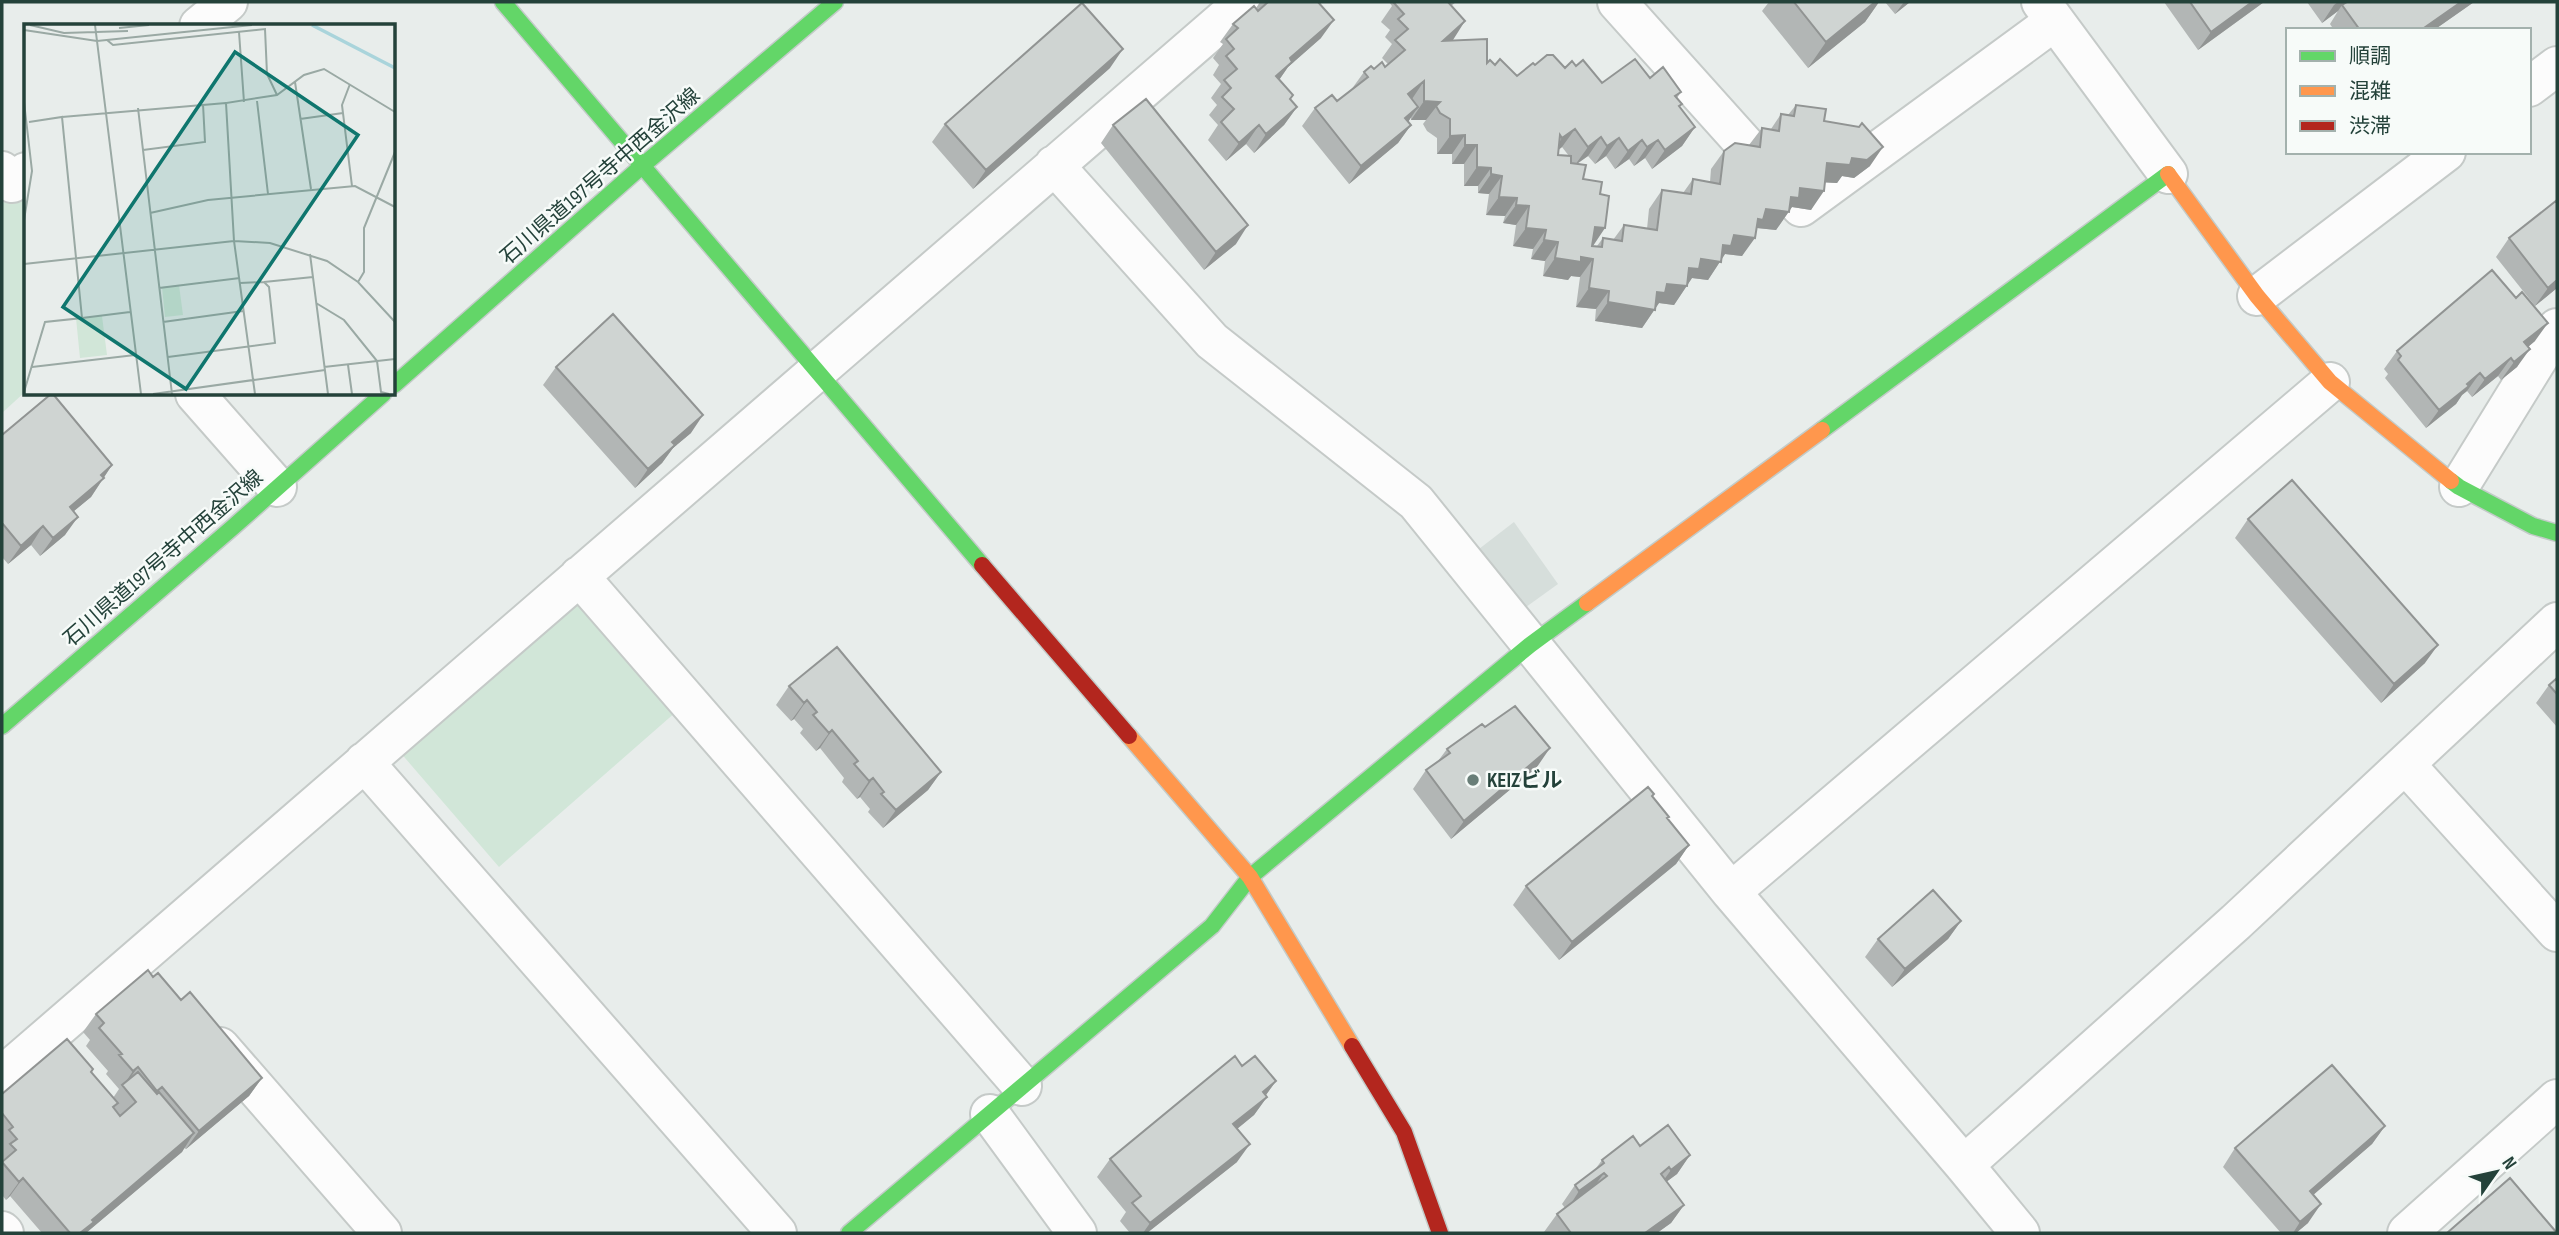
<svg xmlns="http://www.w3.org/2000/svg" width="2559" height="1235" viewBox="0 0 2559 1235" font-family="'Sofia Sans Condensed','Noto Sans JP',sans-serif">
<rect width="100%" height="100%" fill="#e8edeb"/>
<path fill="#d6dedb" d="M1514,522l44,62 -46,33 -46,-58z"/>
<path fill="#d1e6d8" d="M2,171l24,29v191l-24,22z
M594,588l99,109 -194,170 -100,-116z"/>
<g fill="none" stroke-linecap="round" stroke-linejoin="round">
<g stroke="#c5cac8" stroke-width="42">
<path id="street" d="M1617,2l184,205 254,-186
M2041,2l127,172
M199,26l29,-24
M2529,87l28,-21
M1054,165l158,176 204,161 315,390 233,273 56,68
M2,171l10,12 14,-11
M2257,296l189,-144
M195,394l82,93
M2459,487l98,-159
M579,576l443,510
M364,762l413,471
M2405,764l152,168
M1731,892l599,-510
M220,1047l162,186
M2,1076l1242,-1074
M990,1114l87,119
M1964,1165l272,-243 321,-300
M2,1231l2,2
M2407,1233l150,-134"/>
</g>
<g stroke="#c3cbc8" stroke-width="19">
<path id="fast" d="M503,2l479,563
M394,385l248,-219 193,-164
M1822,430l346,-256
M2451,481l8,6 74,39 24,7
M2,726l230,-198 151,-134
M849,1233l363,-307 38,-49 280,-232 57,-42"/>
</g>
<g stroke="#c3cbc8" stroke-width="19">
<path id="slow" d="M2168,174l89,122 73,86 121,99
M1587,603l235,-173
M1129,736l121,141 102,169"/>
</g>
<g stroke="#c3cbc8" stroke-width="19">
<path id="jam" d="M982,565l147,171
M1352,1046l52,86 36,101"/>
</g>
<use href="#street" stroke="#fcfcfc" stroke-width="38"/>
<use href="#fast" stroke="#63d668" stroke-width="16"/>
<use href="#slow" stroke="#ff974d" stroke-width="16"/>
<use href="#jam" stroke="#b3261e" stroke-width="16"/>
</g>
<path fill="#b2b6b5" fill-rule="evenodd" d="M1260,2h63l-3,2 1,34 -33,29 -9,13 14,15 -3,5 7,7 -13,18 -30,28 -8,-9 -20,17 -18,-21 10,-15 -9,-10 8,-10 -6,-7 10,-14 -8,-9 6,-10 -6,-7 10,-14 -3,-2 13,-18 23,-16z
M1389,2h67l-5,4 1,35 35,22 8,2 22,11 18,-11 30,3 11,-2 26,17 48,-5 31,14 -4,6 3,9 15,20 -13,19 -30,23 -7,-11 -11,8 -5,-7 -14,10 -9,-13 -11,8 -7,-8 -11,8 6,15 10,67h4l6,-8 10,2 11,-15 23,4 2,-20 13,-19 21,3 10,-14 17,3 1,-13 13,-18 25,-6 13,-17 9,1 10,-15 7,1 8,-10 28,16 46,45 -16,12 -12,-2 -5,7 -12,-1 -14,28 -19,-3 -16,23 -19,-2 -15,28 -17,-2 -17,26 -16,-2 -18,27 -15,-2 -17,25 -47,-7 1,-12 -20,-2 4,-30 -9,-1 -3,4 -25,-4 2,-15 -14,-2 2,-10 -20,-3 3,-21 -13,-2 2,-7 -19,-1 3,-21 -11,-1v-7h-14v-22h-12v-10h-15v-16l-10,-7 -4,-7 3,-4h-15v-3l-3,5 3,3 -13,18 -49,41 -47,-58 13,-18 22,-7 14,-11 13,-18 21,-5 3,-3 -6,-6 10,-14 -7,-7 5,-7 -9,-8 11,-16zM1562,147l7,9 -11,-1v-5z
M1769,2h110l-14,20 -57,46 -46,-57z
M1885,2h25l-15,12z
M2164,2h100l-66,48z
M2307,2h167l-40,28h-100l-4,-6 8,-13 -16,12z
M1110,68l-137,121 -41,-47 13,-18z
M1113,125l123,119 -32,26 -103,-127z
M2557,200v88l-22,18 -39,-49 13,-19z
M2535,341l-7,6 -11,20 -16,13 -3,-4 -26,21 -5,-6 -5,4 -6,9 -30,24 -41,-50 3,-4 -4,-5 13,-18z
M556,367l135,66 -18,15 -11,15 -27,25 -92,-103z
M2,435l110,30 -21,32 -17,14 -9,24 -25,21 -9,-11 -23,19 -6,-7z
M2248,519l177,144 -44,40 -146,-165z
M2557,678v49l-21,-24 13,-18z
M789,686l152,86 -13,18 -45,38 -15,-16 2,-3 -10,-12 -3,2 -15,-17 2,-4 -24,-30 -4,3 -16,-18 3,-4 -9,-10 -3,2 -15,-16z
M1485,727l52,40 -86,72 -38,-50 13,-19 12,-9 9,-12z
M1652,797l15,22 22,26 -13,19 -117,96 -46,-55 13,-19z
M1961,921l-13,18 -56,48 -27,-30 13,-18z
M153,977l28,23 81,78 -13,18 -63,53 -2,-1 -2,4 -96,81h-44l-32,-37 -4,4 -4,-5v-101l89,-22 22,26 6,-9 -13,-15 2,-3 -22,-25 4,-6 -7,-8 13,-18z
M1242,1066l34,15 -10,14 1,2 -13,18 -17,14v33l-90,71h-17l-10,-12 6,-9 -29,-35 13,-18z
M2385,1126l-13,18 -59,51 -5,28 -12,10h-15l-58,-66 12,-19z
M1640,1146l50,9 -13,19 -11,8 18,23 -13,18 -14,10h-113v-1l13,-18 8,-6 -3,-4 13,-19 19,-14 8,-11z"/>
<path fill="#919493" d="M1875,2h4l-14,20 -57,46 18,-26z
M1904,2h6l-15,12z
M2252,2h12l-66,48 13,-18z
M2338,2h14l-10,3 -4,6 -16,12 12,-18z
M2461,2h13l-40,28h-13z
M1334,20l-13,18 -33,29 -9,13 -3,-4 14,-18z
M1465,21l-12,19 -23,19 13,-18z
M1123,49l-13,19 -137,121 13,-19z
M1424,81l-12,18 -4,-5z
M1424,101l16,1 -14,18h-15z
M1297,107l-13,18 -30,28 12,-19z
M1418,107l-12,18 -1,-7z
M1259,125l-13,19 -20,17 13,-18z
M1411,125l-13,18 -49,41 12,-18z
M1695,127l-13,19 -30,23 13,-19z
M1575,129l-13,18 -12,10 12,-19z
M1465,135l-13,19h-15l13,-18z
M1601,137l-13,19 -13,9 13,-18z
M1619,138l-13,18 -11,8 12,-18z
M1642,140l-13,19 -14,10 13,-18z
M1658,140l-13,18 -11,8 13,-19z
M1465,145h12l-13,19h-12z
M1883,147l-13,19 -16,12 -12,-2 -5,7 -23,-1 13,-19 25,-5z
M1477,167l14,1 -13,18h-14z
M1491,174l11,2 -13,18 -11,-1z
M1800,188l24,3 -13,19 -19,-3 -16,23 -19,-2 -6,9 4,1 -13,18 -17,-2 -17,26 -16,-2 -18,27 -15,-2 -17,25 -47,-7 13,-19 49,-10 44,-33 22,-14 43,-36z
M1499,197l18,1 -12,18 -19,-1z
M1516,205l13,1 -13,19 -13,-2z
M1248,225l-12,19 -32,26 12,-18z
M1595,227l10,1 -12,18 -11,-1z
M1526,228l20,2 -13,19 -20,-3z
M1544,240l14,2 -13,19 -14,-2z
M1581,257l12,2 -13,18 -9,-1 -3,4 -25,-4 12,-18z
M2557,280v8l-22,18 13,-18z
M1589,288l20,3 -13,18 -20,-2z
M2548,323l-13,18 -24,20 13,-19z
M2530,349l-13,18 -16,13 13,-18z
M2511,358l-13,18 -26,21 13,-18z
M2480,373l-13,18 -5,4 -6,9 -30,24 13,-18z
M703,415l-12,18 -18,15 -11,15 -27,25 13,-19 24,-27z
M112,465l-21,32 -34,28 13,-18z
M78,517l-13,18 -25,21 13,-18z
M43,526l-12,19 -23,19 13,-18z
M2438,645l-13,18 -44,40 13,-19z
M807,700l-13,19 -3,2 13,-18z
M832,730l-12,18 -4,3 13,-18z
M1550,748l-13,19 -86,72 13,-18z
M941,772l-13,18 -45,38 13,-18z
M873,778l-13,19 -3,2 12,-18z
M1689,845l-13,19 -117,96 13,-18z
M1961,921l-13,18 -56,48 13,-18z
M138,1067l-13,18 -2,1 10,-15z
M262,1078l-13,18 -63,53 13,-18z
M1276,1081l-13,18v-7z
M1267,1097l-13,18 -33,27 12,-18z
M2385,1126l-13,18 -75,65 13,-18z
M194,1133l-12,19 -96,81h-6l12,-13z
M1250,1144l-13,18 -90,71h-4l7,-10z
M1690,1155l-13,19 -19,14 13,-18z
M1604,1173l-13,18 -24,19 12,-19z
M23,1178l-13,18 -4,4 13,-18z
M2321,1204l-13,19 -12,10h-3l7,-11z
M1684,1205l-13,18 -14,10h-12z"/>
<path fill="#cfd4d2" stroke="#919493" stroke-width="2" d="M1268,2h50l16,18 -44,38 2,4 -16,14 17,19 -3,4 7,8 -31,27 -7,-9 -20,18 -18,-21 13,-13 -12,-12 9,-9 -7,-8 13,-11 -11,-13 8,-7 -8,-10 12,-11 -5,-4 21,-18 4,5z
M1396,2h52l17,19 -22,20 44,-2v24l3,-3 5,5 5,-6 17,17 16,-13 2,2 12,-10h6l12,13 7,-7 4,5 7,-6 19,23 33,-24 15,19 13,-11 18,25 -6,4 7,8 -3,2 16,21 -30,23 -7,-10 -11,7 -5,-7 -14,11 -9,-13 -12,8 -6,-9 -13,10 -13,-18 -13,9 -2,-3 -2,20 13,1v7l15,2 -3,14 19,3 -2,12 9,2 -4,32 -10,-1 -3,19 10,1 1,-9 19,3 2,-16 33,5 5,-40 29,4 2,-15 27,5 4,-33 11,-8 25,4 2,-19 17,3 2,-17 13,2 2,-11 30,4 -2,12 35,6 3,-4 21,24 -16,13 -15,-2 -2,7 -23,-2 -3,28 -24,-3 -1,10 -8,-1 -2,15 -23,-3 -3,11 -5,-1 -3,19 -21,-3 -3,11 -8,-1 -2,17 -20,-3 -2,10 -10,-1 -2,18 -20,-2 -2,9 -8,-1 -2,18 -47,-8 1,-11 -20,-3 4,-29 -12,-2v5l-26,-4 3,-16 -14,-2 2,-10 -20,-2 3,-22 -13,-1 1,-7 -18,-1 3,-21 -11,-2v-6l-14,-1v-22h-12v-10l-15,1v-17l-10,-6 -4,-7 4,-4 -16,-1v-20l-16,13 10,13 -13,11 6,7 -50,41 -46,-58 17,-13 5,6 31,-24 -4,-5 7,-6 3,3 8,-7 3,5 20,-17 -10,-10 13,-11 -10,-10 6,-5 -10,-11z
M1794,2h81l-49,40z
M2190,2h62l-41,30z
M2347,2h114l-40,28h-61l-18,-25z
M1082,3l41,46 -137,121 -41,-46z
M1146,99l102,126 -32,27 -103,-127z
M2557,200v80l-9,8 -39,-50z
M2492,270l24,28 6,-6 26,31 -24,19 6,7 -16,13 -3,-4 -26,21 -5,-6 -13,11 2,2 -30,24 -41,-50 3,-4 -4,-5z
M613,314l90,101 -31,27 3,3 -27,24 -92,-102z
M51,394h2l59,71 -11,10 3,3 -34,29 8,10 -25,21 -10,-12 -22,20 -19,-23v-88z
M2292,480l146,165 -44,39 -146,-165z
M837,647l104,125 -45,38 -15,-16 3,-2 -11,-14 -4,3 -15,-17 4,-3 -26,-31 -3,3 -16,-18 4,-3 -10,-12 -3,3 -15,-17z
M2557,678v16l-8,-9z
M1515,706l35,42 -86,73 -38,-51 24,-17 -3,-4 35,-25 3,3z
M1648,787l6,7 -2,2 17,21 -2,1 22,27 -117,97 -46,-56z
M1933,890l28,31 -56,48 -27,-30z
M148,970l5,7 5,-4 23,27 9,-8 72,86 -63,53 -37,-44 -5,4 -19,-24 -5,4 -14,-16 3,-1 -23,-26 5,-5 -8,-9z
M67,1039l26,30 -2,3 27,31 -5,4 7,9 16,-14 -14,-17 16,-13 19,22 2,-2 35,41 -102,87 2,2 -14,11h-10l-47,-55 -4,4 -17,-20 14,-12 -6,-6 7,-5 -8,-9 4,-3 -11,-14v-19z
M1235,1056l7,10 13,-10 21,25 -13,11 4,5 -34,27 17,20 -100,79 -18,-20 9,-7 -31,-37z
M2332,1065l53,61 -75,65 11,13 -21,18 -65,-74z
M1668,1125l22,30 -19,15 -2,-3 -8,7 23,31 -39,28h-74l-14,-19 50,-38 -3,-3 -25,18 -4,-6 29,-22 -2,-3 31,-24 7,10z
M2510,1178l47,55h-110z"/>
<circle fill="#697e78" stroke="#f7fbf9" stroke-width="2.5" cx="1473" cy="780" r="7"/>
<g text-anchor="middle" stroke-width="5" stroke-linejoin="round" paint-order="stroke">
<g font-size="21" fill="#24423a" stroke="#f7fbf9">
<text transform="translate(600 176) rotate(-41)" y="7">石川県道197号寺中西金沢線</text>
<text transform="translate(163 558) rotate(-41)" y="7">石川県道197号寺中西金沢線</text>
</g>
<g font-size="21" font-weight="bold" fill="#24423a" stroke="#f7fbf9" text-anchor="start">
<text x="1487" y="787">KEIZビル</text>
</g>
</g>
<g transform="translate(24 24)">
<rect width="371" height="371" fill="#e8edeb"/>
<path d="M155,261l4,30 -18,2 -3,-30zM78,292l5,39 -27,3 -4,-40z" fill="#d1e6d8"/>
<path fill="none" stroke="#a9d4db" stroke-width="3.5" d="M288,1l83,43"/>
<path fill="none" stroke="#9aa9a4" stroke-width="2" d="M6,1l34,8 64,-2M71,1l46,369M95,4l30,-3M0,6l73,11 155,-16M215,8l5,70M83,16l6,5 152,-16 2,45 10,21M271,58l16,107M326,60l-8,21 10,81M233,77l11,93M0,78l8,69 -8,49M114,84l34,286M38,93l164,-14M276,95l43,-6M0,121v31M119,126l62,-8 -2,-38M126,189l58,-13 147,-14 40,21M286,230l18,140M0,240l210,-23 36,2 57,18 31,21 37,40M240,258l49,-5M334,258l6,-10v-44l31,-76M135,264l81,-10M292,279l28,17 33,41 4,31 8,2M58,294l48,-6M139,298l80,-11M144,333l107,-14 -6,-56 -5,-5 -24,1M324,341l4,29M8,343l103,-12M300,343l71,-8M0,368l21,-70 37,-4 -20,-201 -33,5M129,370l172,-24M231,370l-21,-153 -8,-138 51,-8 27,-20 20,-6 71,43"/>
<path fill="#0f766e" fill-opacity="0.15" stroke="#0f766e" stroke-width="3.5" d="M211,28l123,83 -172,254 -123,-82z"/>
<rect width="371" height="371" fill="none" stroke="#24423a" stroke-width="3.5"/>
</g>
<rect width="2559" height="1235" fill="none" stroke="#24423a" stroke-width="7"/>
<rect x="2286" y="28" width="245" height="126" fill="#f7fbf9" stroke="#a3b1ad" stroke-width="2"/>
<rect x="2300" y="51" width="35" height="10" fill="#63d668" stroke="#a3b1ad" stroke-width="2"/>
<text x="2349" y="63" font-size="21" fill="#24423a">順調</text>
<rect x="2300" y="86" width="35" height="10" fill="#ff974d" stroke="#a3b1ad" stroke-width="2"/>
<text x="2349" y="98" font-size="21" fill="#24423a">混雑</text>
<rect x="2300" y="121" width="35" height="10" fill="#b3261e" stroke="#a3b1ad" stroke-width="2"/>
<text x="2349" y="133" font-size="21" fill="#24423a">渋滞</text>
<g transform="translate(2496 1172) rotate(56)" stroke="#f7fbf9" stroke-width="5" paint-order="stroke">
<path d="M0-5L12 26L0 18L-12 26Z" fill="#24423a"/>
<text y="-10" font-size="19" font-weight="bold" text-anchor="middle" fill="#24423a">N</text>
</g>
</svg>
